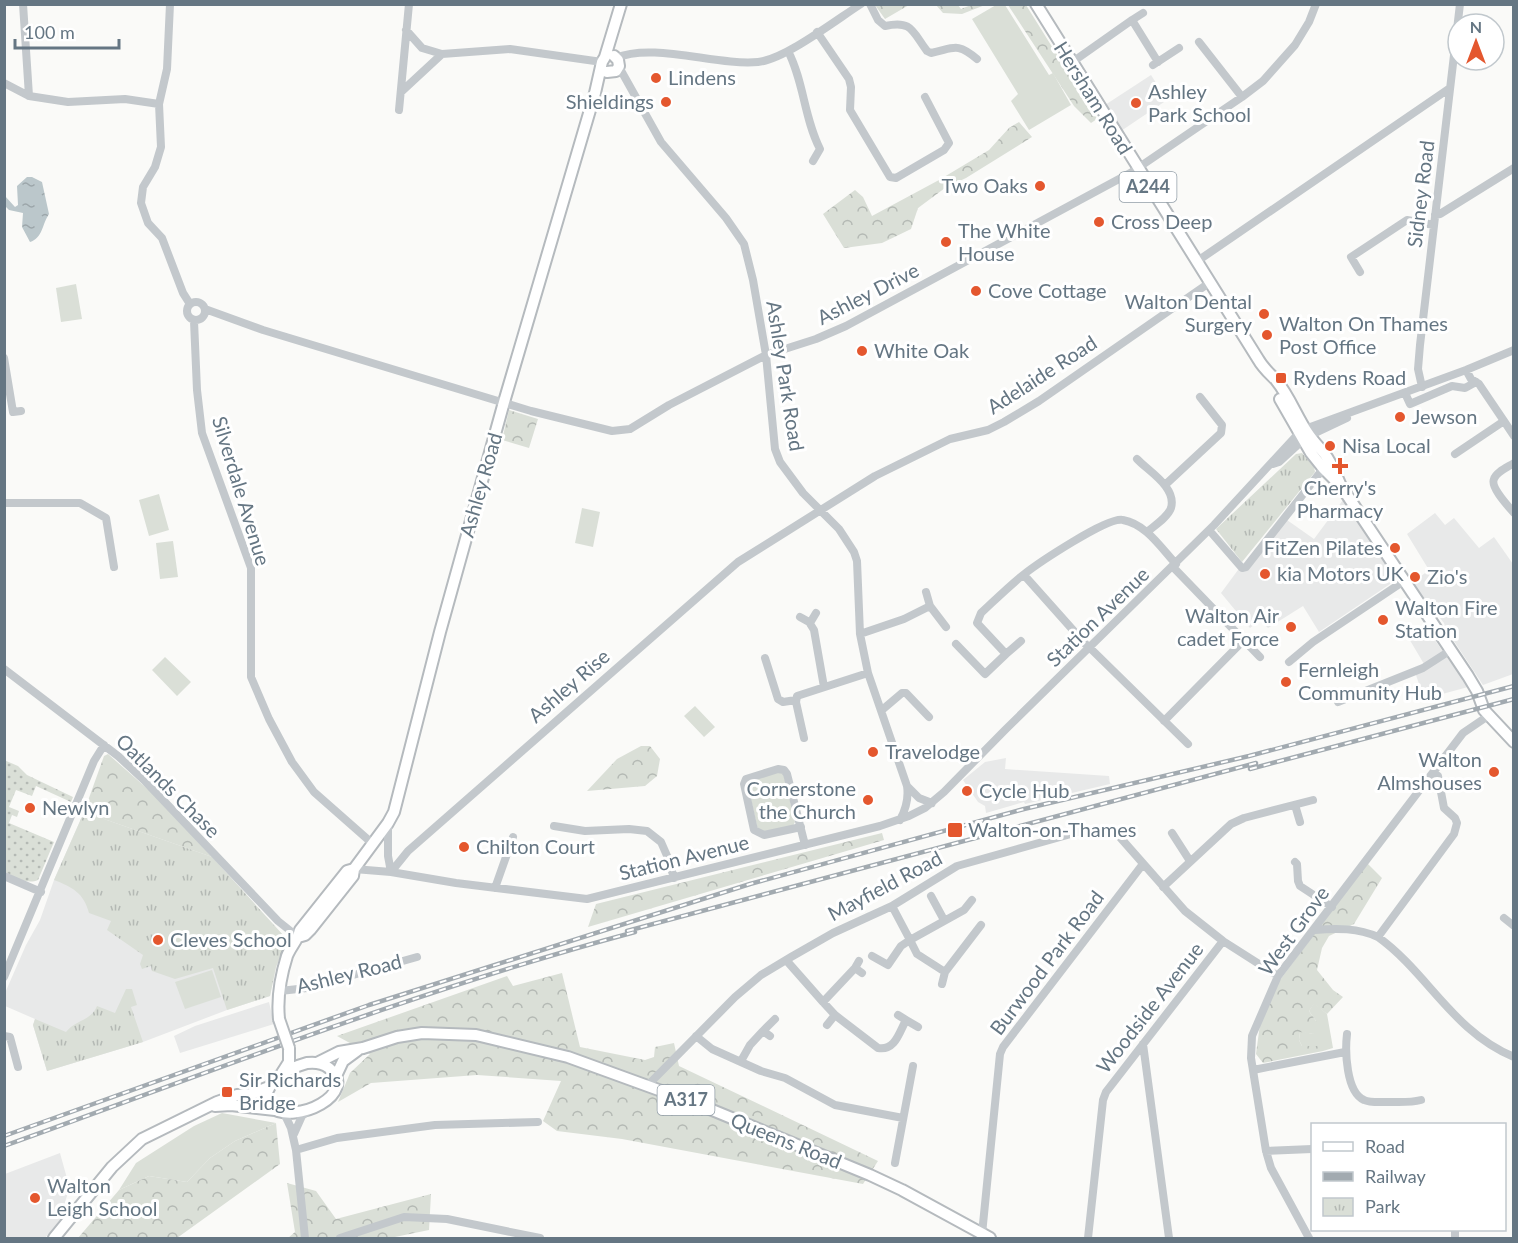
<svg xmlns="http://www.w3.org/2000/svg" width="1518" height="1243" viewBox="0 0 1518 1243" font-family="Lato,sans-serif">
<defs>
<pattern id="forest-crowns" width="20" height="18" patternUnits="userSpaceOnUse" patternTransform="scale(1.5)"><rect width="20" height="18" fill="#dadfd7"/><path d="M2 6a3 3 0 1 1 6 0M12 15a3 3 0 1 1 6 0" fill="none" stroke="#b4b9b4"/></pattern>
<pattern id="park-tufts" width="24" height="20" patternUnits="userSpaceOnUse" patternTransform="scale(1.5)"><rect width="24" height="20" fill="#dadfd7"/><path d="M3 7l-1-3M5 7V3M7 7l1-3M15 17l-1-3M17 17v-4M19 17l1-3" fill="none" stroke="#b4b9b4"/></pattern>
<pattern id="garden-dots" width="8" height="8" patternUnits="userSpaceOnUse" patternTransform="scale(1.5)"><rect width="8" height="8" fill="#dadfd7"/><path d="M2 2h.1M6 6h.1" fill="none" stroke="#b4b9b4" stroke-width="1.8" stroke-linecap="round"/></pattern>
<pattern id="water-ripples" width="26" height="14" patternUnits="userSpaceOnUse" patternTransform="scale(1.5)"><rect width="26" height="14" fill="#bbc7cb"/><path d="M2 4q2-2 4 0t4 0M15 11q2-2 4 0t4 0" fill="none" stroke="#9ca6aa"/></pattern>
</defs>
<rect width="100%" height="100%" fill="#fafaf8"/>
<path fill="#e8e9e9" d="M1151,75l16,25 -46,31 -16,-26z
M1343,500l53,80 -77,52 -16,-26 -35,22 -8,-8 -10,8 -29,-35 17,-23 49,-50 27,19z
M1435,513l10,12 9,-7 25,30 15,-11 19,27v110l-30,11 -37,-56 -2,-6 -32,-40 17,-13 -22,-36z
M1425,626l43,61 -44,12 -8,-24 8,-11 -16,-27z
M1006,758l-1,11 104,7 1,8 -85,20 -1,-2 -38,11 -1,-7 -7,-4 -15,-22 22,-18z
M84,812l128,45 71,78 3,7 -10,25 -6,29 -43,14 -84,32 -96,29 -14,-46 2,-6 -30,-13v-13l21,-48 14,-25 14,-40z
M269,1002l5,22 -94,29 -6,-17 21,-10z
M60,1153l8,29v11l-3,9 3,8 -23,28h-40v-64z"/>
<path fill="#dadfd7" d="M996,5h9l44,70 4,-2 18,32 -42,25 -18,-29 7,-7 -46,-75z
M76,284l6,35 -21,3 -5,-34z
M159,494l10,36 -20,6 -10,-36z
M582,508l18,4 -7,35 -18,-4z
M173,541l5,36 -18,2 -4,-36z
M165,657l26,25 -14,14 -25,-26z
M695,706l20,21 -11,10 -20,-21z
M779,771l4,1 12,50 -2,4 -29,8 -6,-3 -11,-50z
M212,970l9,27 -36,12 -10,-27z
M1314,1003l13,11 6,34 -10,3 -1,-5h-20l-3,-6 1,-9 13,3 3,-13 -7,-10z
M222,1113l54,10 -41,18 -25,17 -23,24 -38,-6 -30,14 17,-27 58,-37z"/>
<path fill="url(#forest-crowns)" d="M875,5h34l-24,14z
M936,5h22l3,4 10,-4h14l-23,9 -19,-1z
M1008,5h18l71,114 -6,4 -17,-17z
M1019,122l13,15 -66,41 -21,10 -27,20 -7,21 -29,14 -38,5 -21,-34 32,-24 8,7 9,19 67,-36 50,-30 20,-22z
M509,410l29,9 -9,29 -27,-8z
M641,746h9l10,13 -3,17 -12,10 -58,5 30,-32z
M108,754l51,45 53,58 -128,-45 20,-56z
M882,833l2,7 -296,87 8,-23z
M1367,863l15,15 -28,46 -25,12 -7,12 -5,22 16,20 10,7 -16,17 -13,-10 -5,7 7,10 2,9 -5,4 -13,-2 -1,8 3,6h21v5l-60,12 -7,-9 4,-30 20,-44z
M562,973l18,74 65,13 9,-3 1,-10 19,-4 5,23 199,95 -15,23 -241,-45 -65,-8 -14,-10 18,-40 -84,-6 -106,8 -33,19 12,-29 20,-19 -33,-18 170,-60 6,10z
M276,1123l4,41 -103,74h-99l41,-48 30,-14 38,6 23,-24 25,-17z
M287,1183l29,8 20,28 95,-25 -2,36 -39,8h-102l7,-6z"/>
<path fill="url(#park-tufts)" d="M1302,453l12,14 1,5 -73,90 -26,-33 80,-75z
M84,812l128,45 71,78 3,7 -10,25 -6,29 -43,14 -14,-42 -38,11 -23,-8 -1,-5 -9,3 -2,-5 3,-9 -36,-25 4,-9 -22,-8c-5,-20 -17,-26 -35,-33z
M126,989h6l5,16 -6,2 12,35 -96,29 -14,-46 2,-6 31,13c9,-12 25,-11 31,-26l18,7z"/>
<path fill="url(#garden-dots)" d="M4,760l14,6 9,9 46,22 -2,5 -35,-16 -4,10 -16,-6 -7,17 10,4 -2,6 -5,-2 -3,8 45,19 -16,38c-11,5 -23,-3 -33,-8z"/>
<path fill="url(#water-ripples)" d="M27,177h5l10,5 7,32c-7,10 -6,24 -19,28l-8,-15 1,-14 -14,-3 -4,-4v-10l10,11 3,-2 -1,-19z"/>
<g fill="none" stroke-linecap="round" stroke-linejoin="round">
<g stroke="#b5babe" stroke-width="14">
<path id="major" d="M1036,4l222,355c5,9 11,14 18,21 13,16 20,35 31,52 5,8 11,14 17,21 8,10 12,22 17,33
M607,72l9,-1 3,-5 -1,-6 -4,-4
M1280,399l31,54 12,15 18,18 127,190 9,15 7,19 30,32
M298,937l7,-2 6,-6 42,-53 1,-7 34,-46 6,-11 46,-180 64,-230 91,-309 7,-31 3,-5 16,-53
M279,1019c-2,-20 2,-44 8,-63 4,-10 11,-16 13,-26l47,-59 7,-2
M307,1063c9,-1 16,0 22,5 31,25 -33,58 -59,39l-3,-15c7,-17 23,-24 40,-29z
M317,1063l22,-11 24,-4 34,-11 25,-4 54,2 92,22 132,48 170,70 32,15 88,48
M282,1073l7,-11v-14
M336,1076l7,-15 15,-11
M215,1106l16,-1 44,5
M54,1238l58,-71 30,-28 75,-37 20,-7 14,-1 18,-7"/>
</g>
<path stroke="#c3c8cc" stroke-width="8" d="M23,4l6,92
M170,4l-3,65 -8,35 2,43 -6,20 -12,20 -2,16 7,20 14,15 21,55 7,11
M870,4l8,16 7,6c27,-6 27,5 42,25l4,2c22,-4 25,-12 46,6
M1143,13l-11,7 26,42
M406,30l16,18 20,6
M817,32l32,47 2,8 -1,23 40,67 6,1 48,-28 5,-7 -24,-46
M1199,42l43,55
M788,51c16,31 16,67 32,98l-7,12
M616,58c37,-16 101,8 142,4 26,-2 78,-42 103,-58
M1071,63l61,-43
M1153,65l26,-17
M619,67l42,75 65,76 18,26 9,36 13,75 9,94 5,13 23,31 36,36 15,23 3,9 3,73 8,39 39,113c2,13 -1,23 -7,34
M4,83l25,13 39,6 57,-3 34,5
M401,92l41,-38 68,-5 92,13
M399,110l10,-106
M1435,215l5,-1 74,-46
M1196,262l254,-174
M1360,272l-9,-15 56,-37 27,5
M187 311a9 9 0 1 1 18 0a9 9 0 1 1-18 0Z
M205,309l58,21 268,81 81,20 18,-2 39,-24 97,-50 50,-16 30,-13 286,-154 110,-75 21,-16 32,-36 14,-23 7,-18
M194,321l3,69 5,43 49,135v109l18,42 23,43 22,30 59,52
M4,358l9,54 8,-1
M1422,387l-4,-18 2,-24 40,-341
M1405,393l5,11 42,-18 13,2 11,-6
M1504,421l10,15
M1305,429l161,-59 48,-20
M1309,436l38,-18
M1455,454l49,-33 -25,-37 -8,-5 -5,-9
M1137,459c11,12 40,28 34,49 -3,9 -17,18 -24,24
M1514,463c-6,4 -18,9 -20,16 -4,8 14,27 20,34
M1273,464l6,-2 24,-22
M1165,485l56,-52 1,-8 -22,-28
M4,503h76l26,15 8,49
M1209,530l33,38 4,-1 80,-102
M1173,567l87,90
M1024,575l65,73
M926,592l4,14 16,21
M800,617l9,5 5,8 10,57
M810,623l6,-10
M860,634l44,-15 26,-13
M956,644l29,30 21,-20 -29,-31 4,-10c14,-13 27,-26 42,-38 14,-11 85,-59 100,-55 23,4 38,28 53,44
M1090,648l98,96
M1006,654l15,-13
M765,658l13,41 5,3 13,-2
M1289,662l24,-20 91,-61
M4,669l114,87 26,24 134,141 20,16
M1338,702l85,-34 28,-18
M882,710l20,-17h4l23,24
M1164,721l79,-80
M804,738l-8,-36 1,-6 71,-23
M908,787l11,11 13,5
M1295,805l5,17
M388,823v33l3,16
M554,826l31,5 44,-2 18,2 14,11 7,16 6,20
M801,827l-37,8 -10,-5 -10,-46 2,-5 32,-10 6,1 3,4 18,71
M1172,833l18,28
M1295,862l2,2 1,17 2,5 32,21
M354,869l37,3 65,11 131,16 293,-73 29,-10 16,-8 19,-16 61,-62 209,-205 85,-92
M391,872l17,-21 330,-289 137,-86 75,-37 38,-9 16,-8 35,-21 170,-118
M4,876l37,16
M1163,887l68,-63 13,-6 69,-18
M495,888l18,-51
M931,896l13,24
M1504,918l10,8
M1315,930c22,-2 43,-2 63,7 50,36 75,95 136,120
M1378,937l76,-103 3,-11 -2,-5 -11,-10 -6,-32 -4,-3
M872,956l16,9 13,-19 9,-6 -18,-34
M786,960l37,42 32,-34
M859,961l-4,7 7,5
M945,972l-28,-18 -7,-14 54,-30 8,-10
M4,977l90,-216 10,-16
M942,984l3,-12 36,-47
M280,991l27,-3 110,-31
M823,1002l12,13 43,33c17,3 21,-15 28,-28l-8,-5
M906,1020l12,7
M827,1025l8,-10
M1347,1034c-2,17 -1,58 17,66 6,3 17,2 24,2 11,0 22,1 33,-2
M4,1036l6,1 8,30
M696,1036l16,13 49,22 24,7 50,27 68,13
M770,1036l-7,-5 12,-12
M1143,1044l26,194
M741,1061l9,-16 13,-14
M1253,1070l92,-18
M647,1086l88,-89 26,-22 30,-18 42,-24 59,-27 65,-40 121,-34 23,-3 17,6 67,76 38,30 55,35
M284,1113l7,15 5,22 9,88
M294,1134l8,-18 6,-5
M296,1150l41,-12 98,-13 103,-3
M1266,1151l46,-2
M895,1163l18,-97
M1455,1230v8
M982,1234l18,-180 3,-7 140,-183
M340,1238l64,-21 43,2 93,19
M1088,1238l15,-138 3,-8 117,-151
M1309,1238l-38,-70 -5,-17 -15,-93 1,-22 26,-60 185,-243 25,-17"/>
<use href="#major" stroke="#fff" stroke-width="10"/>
<g stroke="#a2aab0" stroke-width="4.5">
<path id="rail" d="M1250,769l264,-70
M627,931l629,-168
M4,1136l365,-131 381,-121 274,-75 225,-53 265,-70
M4,1146c209,-75 417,-157 631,-214"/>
</g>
<use href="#rail" stroke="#fff" stroke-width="2" stroke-dasharray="7" stroke-linecap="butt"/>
<g stroke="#b5babe" stroke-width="14" stroke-linecap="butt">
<path id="major-bridge" d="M279,1019l10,29"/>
</g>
<use href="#major-bridge" stroke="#fff" stroke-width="10"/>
</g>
<g fill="#e4572e" stroke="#fff" stroke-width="2">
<circle cx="656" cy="78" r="6"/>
<circle cx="666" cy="102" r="6"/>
<circle cx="1136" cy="103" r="6"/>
<circle cx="1040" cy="186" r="6"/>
<circle cx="1099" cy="222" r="6"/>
<circle cx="946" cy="242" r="6"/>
<circle cx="976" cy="291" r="6"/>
<circle cx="1264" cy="314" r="6"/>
<circle cx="1267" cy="335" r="6"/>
<circle cx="862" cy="351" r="6"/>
<rect x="1275" y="372" width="12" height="12" rx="3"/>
<circle cx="1400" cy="417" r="6"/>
<circle cx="1330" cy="446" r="6"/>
<path d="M1337 457h6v6h6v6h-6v6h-6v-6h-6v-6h6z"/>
<circle cx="1395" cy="548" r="6"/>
<circle cx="1265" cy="574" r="6"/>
<circle cx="1415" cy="577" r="6"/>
<circle cx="1383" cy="620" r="6"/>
<circle cx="1291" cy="627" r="6"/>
<circle cx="1286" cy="682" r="6"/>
<circle cx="873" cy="752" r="6"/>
<circle cx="1494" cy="772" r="6"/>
<circle cx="967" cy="791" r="6"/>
<circle cx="868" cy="800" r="6"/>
<circle cx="30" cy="808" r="6"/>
<rect x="947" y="822" width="16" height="16" rx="3"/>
<circle cx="464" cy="847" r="6"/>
<circle cx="158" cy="940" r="6"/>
<rect x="221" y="1086" width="12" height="12" rx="3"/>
<circle cx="35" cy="1198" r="6"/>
</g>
<g text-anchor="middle" stroke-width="6" stroke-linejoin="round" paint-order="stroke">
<g fill="#fff" stroke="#939fa8" stroke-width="1.5">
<rect x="1119.5" y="172" width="57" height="30" rx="4.5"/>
<rect x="657.5" y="1085" width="57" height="30" rx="4.5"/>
</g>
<g font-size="18" font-weight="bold" fill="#657683">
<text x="1148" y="193">A244</text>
<text x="686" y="1106">A317</text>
</g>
<g font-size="20" fill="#657683" stroke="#fff" text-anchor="start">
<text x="668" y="85">Lindens</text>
<text x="1148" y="99">Ashley<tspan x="1148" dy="23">Park School</tspan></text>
<text x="654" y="109" text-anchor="end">Shieldings</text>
<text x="1028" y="193" text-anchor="end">Two Oaks</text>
<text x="1111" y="229">Cross Deep</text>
<text x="958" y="238">The White<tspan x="958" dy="23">House</tspan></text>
<text x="988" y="298">Cove Cottage</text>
<text x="1252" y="309" text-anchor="end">Walton Dental<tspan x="1252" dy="23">Surgery</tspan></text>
<text x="1279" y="331">Walton On Thames<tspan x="1279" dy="23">Post Office</tspan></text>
<text x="874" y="358">White Oak</text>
<text x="1293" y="385">Rydens Road</text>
<text x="1412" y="424">Jewson</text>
<text x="1342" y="453">Nisa Local</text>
<text x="1340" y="495" text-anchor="middle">Cherry's<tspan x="1340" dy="23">Pharmacy</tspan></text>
<text x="1383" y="555" text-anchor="end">FitZen Pilates</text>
<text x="1277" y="581">kia Motors UK</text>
<text x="1427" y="584">Zio's</text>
<text x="1395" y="615">Walton Fire<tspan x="1395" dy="23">Station</tspan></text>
<text x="1279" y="623" text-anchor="end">Walton Air<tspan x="1279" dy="23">cadet Force</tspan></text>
<text x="1298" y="677">Fernleigh<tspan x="1298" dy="23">Community Hub</tspan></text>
<text x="885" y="759">Travelodge</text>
<text x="1482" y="767" text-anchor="end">Walton<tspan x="1482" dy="23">Almshouses</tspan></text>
<text x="856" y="796" text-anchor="end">Cornerstone<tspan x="856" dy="23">the Church</tspan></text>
<text x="979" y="798">Cycle Hub</text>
<text x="42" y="815">Newlyn</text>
<text x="968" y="837">Walton-on-Thames</text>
<text x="476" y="854">Chilton Court</text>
<text x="170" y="947">Cleves School</text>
<text x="239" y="1087">Sir Richards<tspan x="239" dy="23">Bridge</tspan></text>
<text x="47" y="1193">Walton<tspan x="47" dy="23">Leigh School</tspan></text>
</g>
<g font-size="20" fill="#657683" stroke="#fff">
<text transform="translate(1093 98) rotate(58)" y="7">Hersham Road</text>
<text transform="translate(1421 194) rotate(-83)" y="7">Sidney Road</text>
<text transform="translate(868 294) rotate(-27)" y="7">Ashley Drive</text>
<text transform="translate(1042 375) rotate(-33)" y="7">Adelaide Road</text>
<text transform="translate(785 376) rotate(81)" y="7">Ashley Park Road</text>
<text transform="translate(481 485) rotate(-74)" y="7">Ashley Road</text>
<text transform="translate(241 491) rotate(73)" y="7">Silverdale Avenue</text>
<text transform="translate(1098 617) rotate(-44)" y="7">Station Avenue</text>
<text transform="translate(569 686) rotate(-41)" y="7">Ashley Rise</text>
<text transform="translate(168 786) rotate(45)" y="7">Oatlands Chase</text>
<text transform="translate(684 858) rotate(-14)" y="7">Station Avenue</text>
<text transform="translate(885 886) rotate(-28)" y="7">Mayfield Road</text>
<text transform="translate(1294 931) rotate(-54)" y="7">West Grove</text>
<text transform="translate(1047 963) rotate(-53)" y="7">Burwood Park Road</text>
<text transform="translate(349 974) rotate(-14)" y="7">Ashley Road</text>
<text transform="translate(1150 1008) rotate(-52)" y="7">Woodside Avenue</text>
<text transform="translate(786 1141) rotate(22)" y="7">Queens Road</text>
</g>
</g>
<rect width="1518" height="1243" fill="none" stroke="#657683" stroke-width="12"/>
<rect x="1311" y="1123" width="195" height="108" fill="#ffffff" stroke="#c1c8cd" stroke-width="1.5"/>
<rect x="1323" y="1142" width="30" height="9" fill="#ffffff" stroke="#c1c8cd" stroke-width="1.5"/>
<text x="1365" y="1153" font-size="18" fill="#657683">Road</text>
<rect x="1323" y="1172" width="30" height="9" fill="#a2aab0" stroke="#c1c8cd" stroke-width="1.5"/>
<text x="1365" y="1183" font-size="18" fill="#657683">Railway</text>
<rect x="1323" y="1198" width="30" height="18" fill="url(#park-tufts)" stroke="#c1c8cd" stroke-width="1.5"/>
<text x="1365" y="1213" font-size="18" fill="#657683">Park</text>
<g transform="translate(1476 42)"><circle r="28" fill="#ffffff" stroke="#c1c8cd" stroke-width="1.5"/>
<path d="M0-4.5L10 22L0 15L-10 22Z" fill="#e4572e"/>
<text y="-9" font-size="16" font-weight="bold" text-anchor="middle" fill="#657683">N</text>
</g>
<path d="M15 39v9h104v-9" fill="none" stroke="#657683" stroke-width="3"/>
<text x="24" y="39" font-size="18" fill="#657683" stroke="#ffffff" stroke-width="4.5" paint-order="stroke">100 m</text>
</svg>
